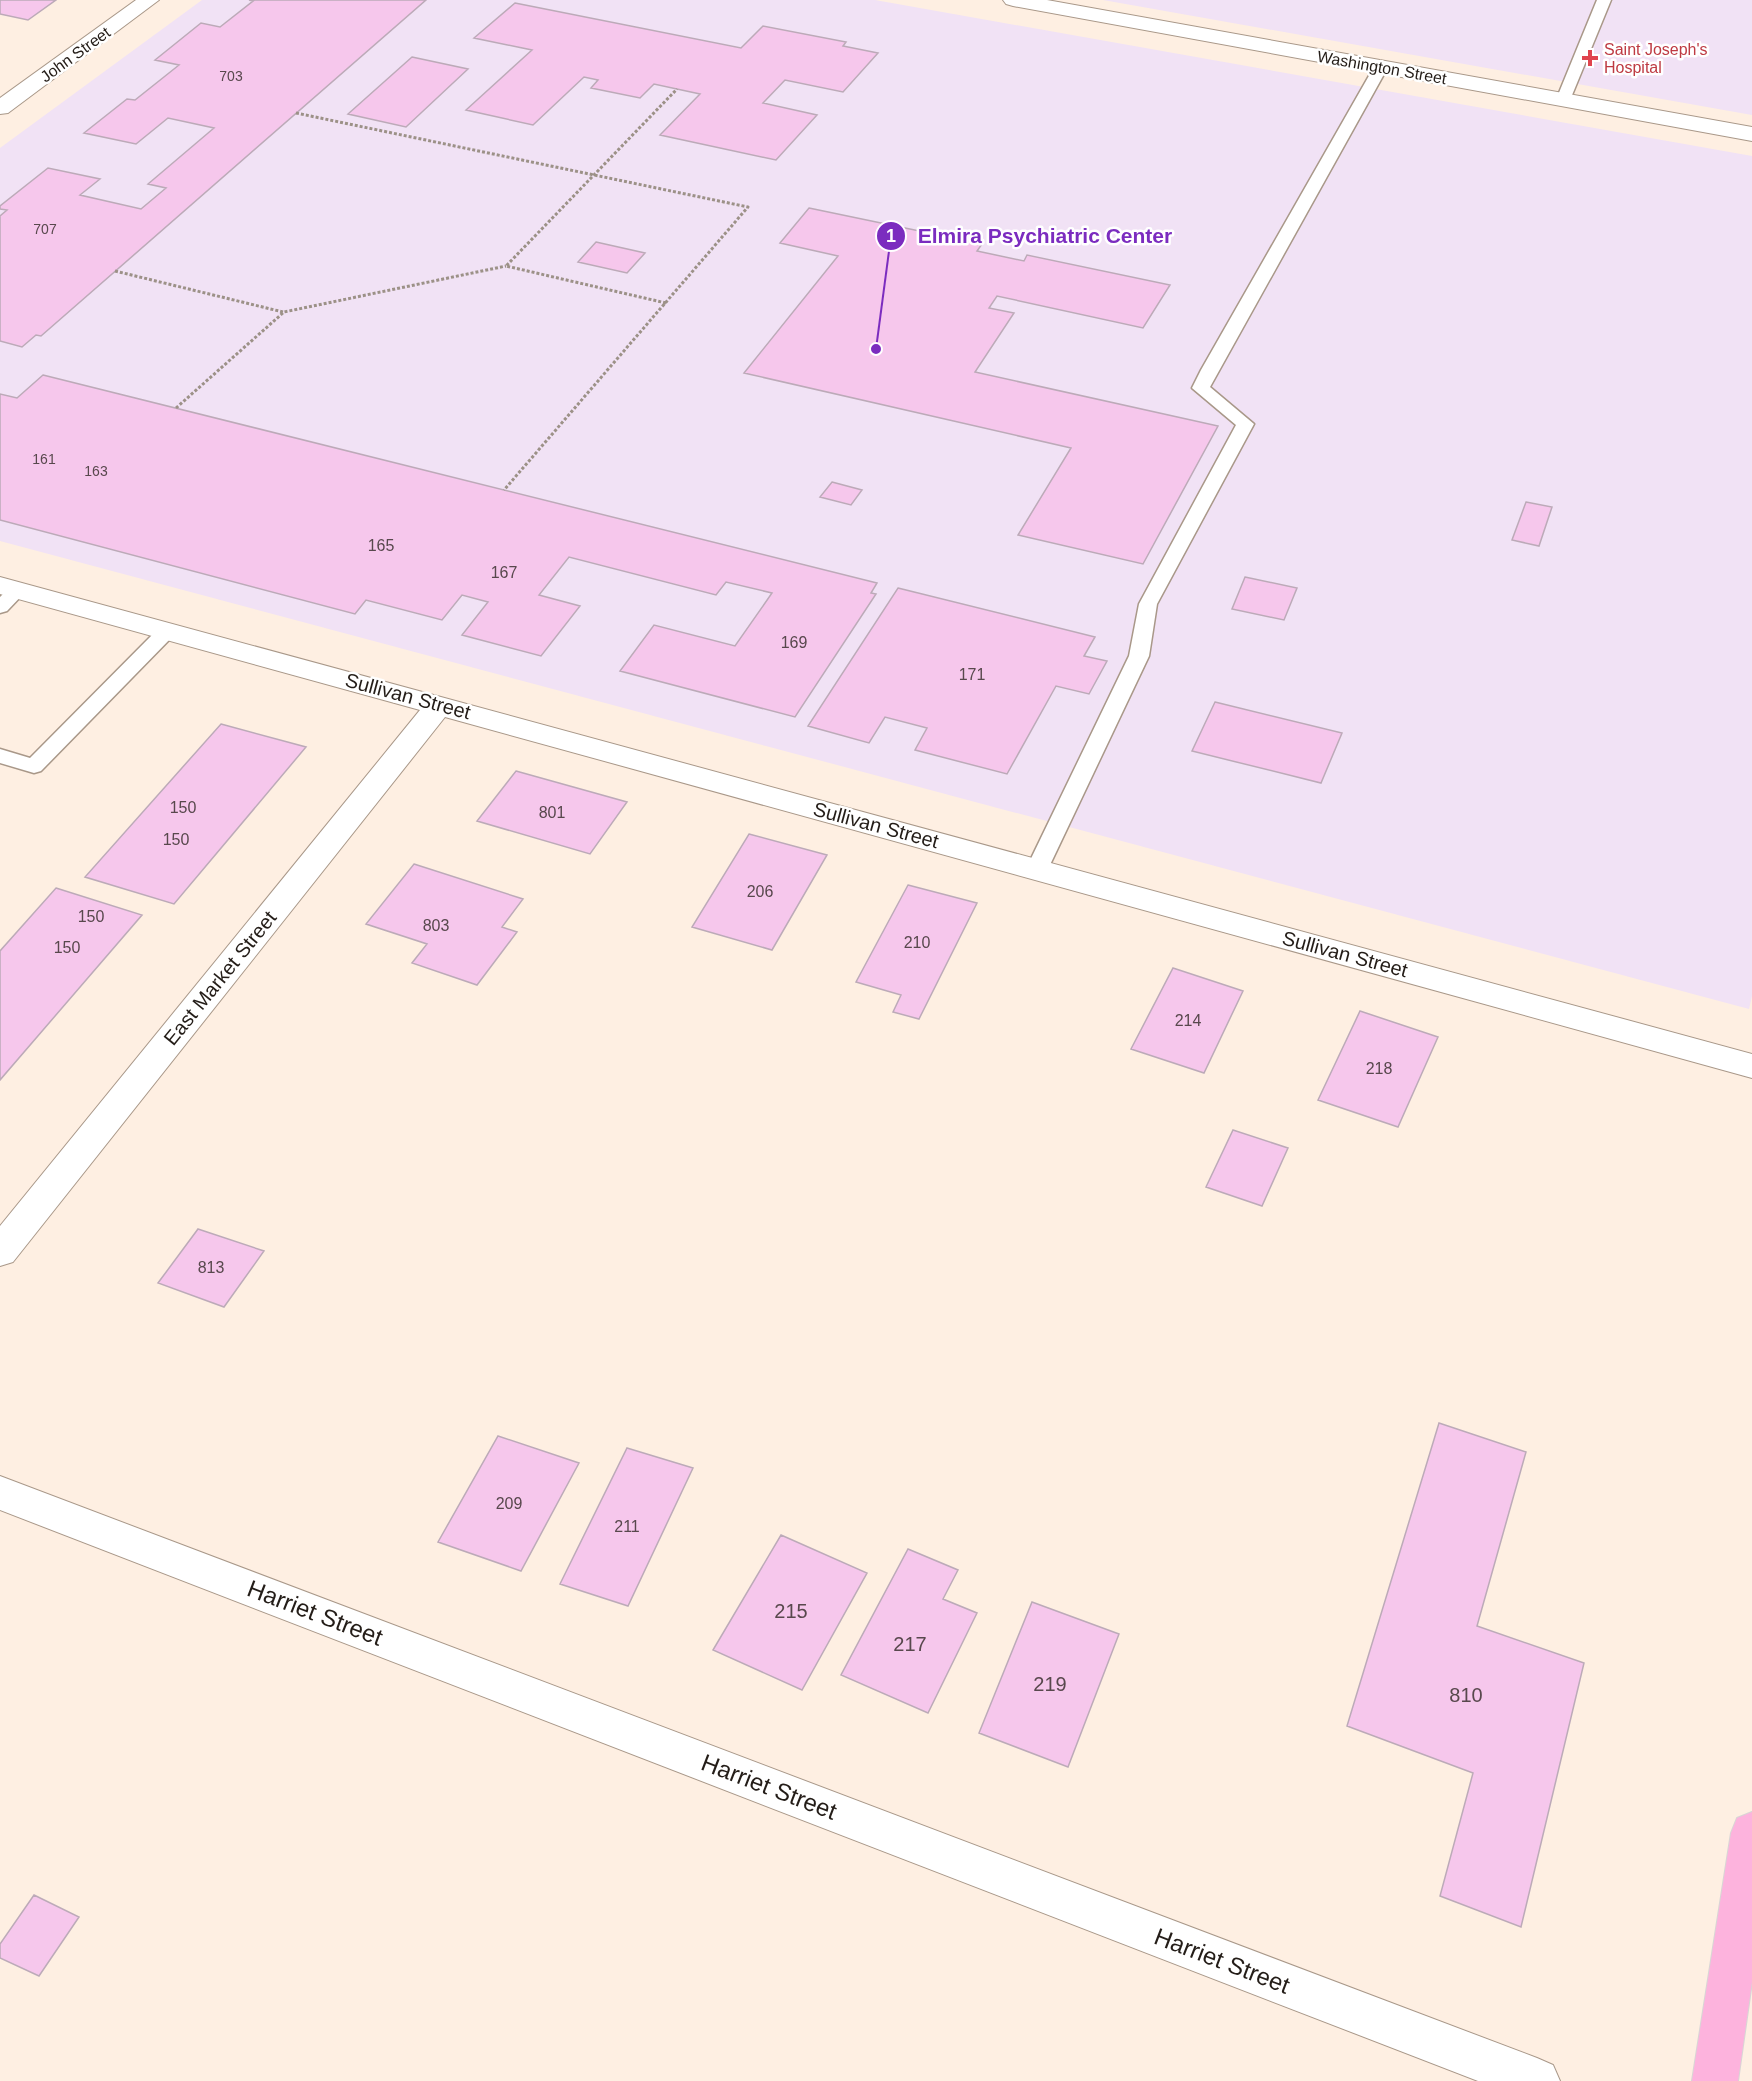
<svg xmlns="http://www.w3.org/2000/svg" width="1752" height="2081" viewBox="0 0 1752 2081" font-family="Helvetica,sans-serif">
<rect width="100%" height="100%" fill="#feefe2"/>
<path fill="#f1e2f5" d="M202,0h673l877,156v840l-3,13 -1749,-468v-393z
M1103,0h649v115z"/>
<path fill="#f6c7ec" stroke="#bcaab8" stroke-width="1.5" d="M0,0h56l-28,20 -28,-6z
M249,0h177l-385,336 -5,-1 -14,12 -22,-6v-125l7,-6 -7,-1v-3l48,-38 52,11 -20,16 61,14 25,-21 -18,-4 66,-56 -46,-10 -32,26 -52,-11 43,-34 8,1 44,-35 -24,-5 46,-37 19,4 33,-26z
M515,3l226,45 22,-22 83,16 -3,4 35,7 -35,39 -58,-12 -22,23 54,12 -41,45 -116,-25 40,-41 -46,-10 -14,14 -49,-10 7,-8 -14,-3 -51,48 -67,-15 66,-60 -58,-12z
M412,57l56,12 -62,58 -58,-13z
M809,208l173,36 -5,7 47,10 3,-6 143,30 -27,43 -146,-32 -8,12 25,5 -39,59 243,54 -75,138 -125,-29 53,-87 -327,-75 94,-117 -58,-13z
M596,242l49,11 -18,20 -49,-11z
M43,375l834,208 -6,10 5,1 -81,123 -175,-46 34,-46 81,21 37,-53 -46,-11 -10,13 -147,-38 -30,38 41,11 -39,50 -79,-21 26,-33 -26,-7 -20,25 -76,-20 -11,14 -355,-94v-126l17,4z
M832,482l30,8 -11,15 -31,-8z
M1526,502l26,5 -13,39 -27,-6z
M1245,577l52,11 -13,32 -52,-11z
M898,588l197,49 -11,19 23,5 -18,33 -33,-8 -49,88 -92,-24 12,-22 -42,-11 -16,26 -61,-17z
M1215,702l127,31 -21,50 -129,-32z
M221,724l85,23 -132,157 -89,-27z
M516,771l111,31 -37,52 -113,-33z
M749,834l78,21 -55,95 -80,-23z
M414,864l109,35 -21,28 15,5 -40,53 -65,-22 15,-19 -61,-20z
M908,885l69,18 -58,116 -26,-7 8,-17 -45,-13z
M56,888l86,27 -142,165v-129z
M1173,968l70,23 -39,82 -73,-24z
M1360,1011l78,26 -40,90 -80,-27z
M1233,1130l55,18 -26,58 -56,-19z
M198,1229l66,22 -40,56 -66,-24z
M1439,1423l87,29 -49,174 107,37 -63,264 -81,-31 33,-123 -126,-47z
M498,1436l81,27 -58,108 -83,-29z
M627,1448l66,20 -65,138 -68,-22z
M781,1535l86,38 -65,117 -89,-40z
M908,1549l50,21 -15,29 34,14 -49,100 -87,-38z
M1032,1602l87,32 -51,133 -89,-34z
M34,1895l45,22 -40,59 -39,-18v-14z"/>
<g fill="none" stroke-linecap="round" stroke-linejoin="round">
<g stroke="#a99889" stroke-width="3">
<path id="lane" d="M1597,0h14l-41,100 -7,4 -5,-1 -2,-3z
M1381,63l7,4 -178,320 44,37 -97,180 -8,52 -101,213 -4,5 -7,2 -7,-2 -4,-5 103,-213 10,-52 97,-179 -44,-37 9,-18 173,-303z
M18,584l7,2 2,4 -20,21 -7,2v-16l11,-11z
M167,625l7,2 3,4 -3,4 -133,136 -7,2 -34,-10v-14l30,9 130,-131z"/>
</g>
<g stroke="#a99889" stroke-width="2">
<path id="street" d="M136,0h23l-151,113 -8,1v-16z
M1003,0h44l705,127v14l-739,-135 -7,-2z
M0,577l1752,477v24l-1307,-361 -432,545 -13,4v-40l420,-516 -420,-116z
M0,1476l1537,582 16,7 7,16h-82l-1478,-571z"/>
</g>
<g stroke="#d8d6d5" stroke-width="2">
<path id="primary" d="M1752,1812v170l-14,99h-46l39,-248 6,-15z"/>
</g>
<path stroke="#9c9187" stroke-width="3" stroke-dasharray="3 2" stroke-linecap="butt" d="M296,113l452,94 -244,283
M115,271l168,41
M666,303l-160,-37 171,-177
M176,408l108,-96 222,-46"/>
<use href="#lane" fill="#fff" fill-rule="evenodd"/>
<use href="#street" fill="#fff" fill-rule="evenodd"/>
<use href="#primary" fill="#fdb3dd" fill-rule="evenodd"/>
</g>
<path fill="#e0444e" stroke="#fff" stroke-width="2" d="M1587 49h6v6h6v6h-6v6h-6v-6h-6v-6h6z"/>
<g text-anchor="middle" stroke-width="5" stroke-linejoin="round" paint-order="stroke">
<g font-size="14" fill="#58484d">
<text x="231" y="81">703</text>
<text x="45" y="234">707</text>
<text x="44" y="464">161</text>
<text x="96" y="476">163</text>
</g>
<g font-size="16" fill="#be3a42" stroke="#fff" text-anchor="start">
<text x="1604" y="55">Saint Joseph's<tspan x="1604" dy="18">Hospital</tspan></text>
</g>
<g font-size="16" fill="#241d18" stroke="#fff">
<text transform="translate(75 54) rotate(-36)" y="6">John Street</text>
<text transform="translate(1382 67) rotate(10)" y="6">Washington Street</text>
</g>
<g font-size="16" fill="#58484d">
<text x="381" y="551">165</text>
<text x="504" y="578">167</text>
<text x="794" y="648">169</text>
<text x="972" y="680">171</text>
<text x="183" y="813">150</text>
<text x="552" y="818">801</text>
<text x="176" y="845">150</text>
<text x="760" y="897">206</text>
<text x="91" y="922">150</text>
<text x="436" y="931">803</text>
<text x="917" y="948">210</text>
<text x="67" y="953">150</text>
<text x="1188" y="1026">214</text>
<text x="1379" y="1074">218</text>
<text x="211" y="1273">813</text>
<text x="509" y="1509">209</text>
<text x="627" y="1532">211</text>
</g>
<g font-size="20" fill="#241d18" stroke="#fff">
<text transform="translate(408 696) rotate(15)" y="7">Sullivan Street</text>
<text transform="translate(876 825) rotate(15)" y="7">Sullivan Street</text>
<text transform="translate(1345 954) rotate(15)" y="7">Sullivan Street</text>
<text transform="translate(220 978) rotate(-51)" y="7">East Market Street</text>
</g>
<g font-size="20" fill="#58484d">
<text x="791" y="1618">215</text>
<text x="910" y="1651">217</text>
<text x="1050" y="1691">219</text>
<text x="1466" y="1702">810</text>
</g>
<g font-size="24" fill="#241d18" stroke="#fff">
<text transform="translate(315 1613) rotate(21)" y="8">Harriet Street</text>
<text transform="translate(769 1787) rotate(21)" y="8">Harriet Street</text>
<text transform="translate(1222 1961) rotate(21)" y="8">Harriet Street</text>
</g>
</g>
<path fill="none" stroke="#7b2cbf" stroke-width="2" d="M876 349L891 236"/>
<g fill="#7b2cbf" stroke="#fff" stroke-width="2">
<circle cx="876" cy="349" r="6"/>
<circle cx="891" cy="236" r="15"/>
</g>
<g font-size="18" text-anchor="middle" font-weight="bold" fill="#fff">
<text x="891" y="242">1</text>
</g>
<g font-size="21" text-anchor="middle" font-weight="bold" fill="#7b2cbf" stroke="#fff" stroke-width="5" stroke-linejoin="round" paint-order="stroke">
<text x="1045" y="243">Elmira Psychiatric Center</text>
</g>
</svg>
